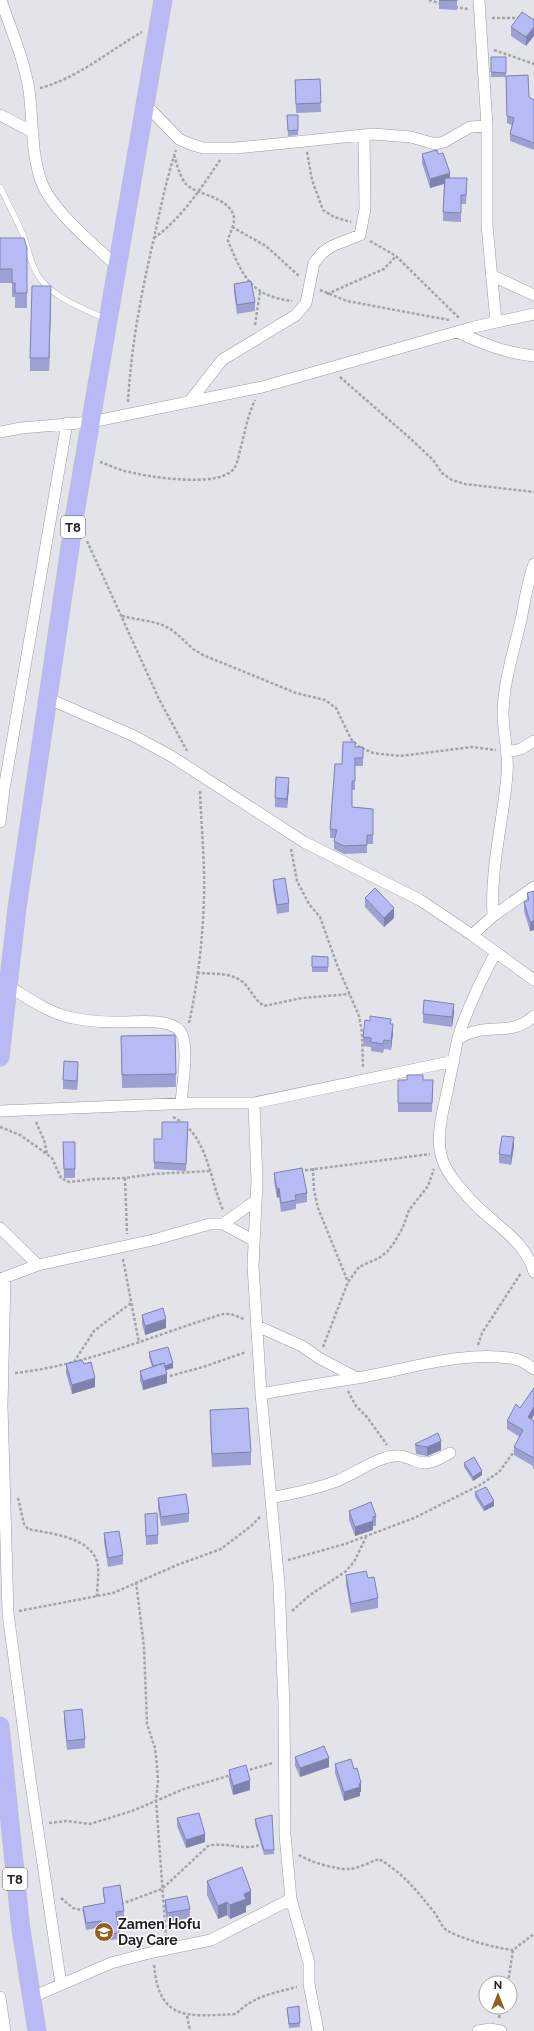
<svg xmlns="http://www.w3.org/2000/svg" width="534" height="2031" viewBox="0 0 534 2031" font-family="Raleway,sans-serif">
<rect width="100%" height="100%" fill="#e3e4e9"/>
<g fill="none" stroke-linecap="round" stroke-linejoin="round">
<g stroke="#9b9ba0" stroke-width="6">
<path id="lane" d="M0,187c8,17 17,33 24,50 5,15 8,33 19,45 15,18 42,27 63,37"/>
</g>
<g stroke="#9b9ba0" stroke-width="12">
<path id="street" d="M1,0c10,30 23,59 28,90 4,30 2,62 12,91 11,30 53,64 77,86
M479,0l8,126v99l9,97
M146,105l33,34 11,5 13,4h33l137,-14 38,3 24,7 9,-2 26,-15 17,-1
M0,115l33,17
M491,275l43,20
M458,332c25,12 48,21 76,24
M190,401l32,-41 74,-45 10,-12 8,-40 8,-10 10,-7 28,-11 5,-26 -1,-74
M0,432l21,-4 70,-6 171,-35 212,-60 60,-13
M47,698l87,38 37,20 133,86 116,58 52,35 62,45
M508,752l13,-3 13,-8
M0,822l4,-33 63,-366
M493,916c-3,-47 10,-94 14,-141 2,-22 -4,-42 -4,-63 1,-32 11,-62 18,-92 4,-20 6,-37 13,-56
M472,935l21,-19 41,-29
M496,952c-15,28 -29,56 -38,86 -4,18 -7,36 -11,54 -4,19 -11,43 -6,63 4,17 18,32 30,45 22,25 53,38 63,72
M8,986c20,12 42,28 65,32 14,3 29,4 43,4 16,1 53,-5 64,9 10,13 2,56 1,72
M458,1039c29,-19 51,0 76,-23
M254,1103l3,78 -4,85 8,128 18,190 5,121 1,130 6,64 18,64v21l9,47
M0,1111l194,-8h60l200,-42
M223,1224l32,-23
M0,1228l38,37
M5,1277l-3,129 6,207 22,165 31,206
M0,1279l38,-14 115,-25 57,-16h13l30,16
M257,1326l45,20 17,12 38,20
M261,1394c32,-6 64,-11 96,-16 48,-8 110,-29 158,-19 7,1 13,6 19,10
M271,1498c23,-5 47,-9 68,-18 17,-7 39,-23 56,-24 7,-1 13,2 18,4 14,7 24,0 37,-7
M0,1997l5,34
M30,1998l81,-35 42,-11 58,-12 80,-41
M478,2031l12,-2 11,2"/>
</g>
<g stroke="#c1c1c1" stroke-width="19">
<path id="primary" d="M0,1057l17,-149 58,-395 88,-513
M0,1726l21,204 16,101"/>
</g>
<path stroke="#a3a4a8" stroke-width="2.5" stroke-dasharray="3 2" stroke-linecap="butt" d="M429,0l13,4
M455,7l13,2
M492,18h27
M528,18l6,1
M494,50l40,14
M40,88c38,-10 69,-37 102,-56
M307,152l5,28 11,30 11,7 17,5
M174,155c3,10 6,22 12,29 10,11 43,12 48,33 1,9 -5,16 -6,24 15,35 22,55 64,60
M232,227l34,19 33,30
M154,238c27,-19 48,-51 66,-78
M370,241l26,15 64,63
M320,290l27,11 102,19
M327,294l57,-25 12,-13
M255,325l5,-33
M340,377l72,63 21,20 9,13 10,7 13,4 69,8
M128,402c3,-55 13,-107 25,-160 7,-31 13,-62 23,-92
M100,462c9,3 19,8 29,10 20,5 94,17 106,-5 3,-5 4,-14 6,-20 4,-16 7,-32 14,-47
M87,541l72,158 28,52
M122,616c15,4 39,5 51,15 12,9 15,16 30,24l93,38 29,7 11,8 15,31 8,8 14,6 27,3 72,-9 24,3
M291,849l6,32 12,23 11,13 17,48 22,51 3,16 1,36
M197,973c15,1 37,-1 48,11 7,8 10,16 19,22l38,-8 48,-4
M189,1023c9,-41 14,-85 15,-127 1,-35 -3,-71 -4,-106
M173,1117c35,17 36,61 50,93
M36,1122l8,18 3,14
M0,1127l20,8 20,14 12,9 9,20 8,4 26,-3 30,-1 28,-4 57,-3
M313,1168l1,22 4,18 30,74
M300,1171l130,-17
M125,1178l2,56
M123,1259l16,84
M478,1345l4,-12 39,-60
M323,1347l25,-65 11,-15 20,-9 8,-6 7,-9 9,-16 6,-17 19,-24 6,-17
M74,1362l20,-31 37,-28
M15,1373c72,-8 139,-38 208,-59h8l13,5
M170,1376l33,-9 43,-15
M348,1391l8,15 11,11 20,28
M18,1498l6,26 4,5c22,5 65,7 70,37 1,9 -1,21 -1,31
M288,1560l57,-16 69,-26 66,-33 19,-13 17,-23
M136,1582l8,65 3,77 8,24 2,18 1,15 -2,19 10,137
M19,1611l94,-18 64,-28 44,-16 30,-23 10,-10
M292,1611l18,-16 35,-23 9,-10 12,-25
M245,1771l28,-8
M49,1823l18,-2 23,3 42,-13 52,-22 47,-14
M299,1855c11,7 38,15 51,14 9,-1 20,-7 29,-10 25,15 37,31 55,53 4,5 6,11 10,16 9,9 55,21 69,22l21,-16
M61,1898l12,10 13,3
M121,1904l41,-15 46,-43c18,-5 34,6 55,-2
M154,1965c5,58 36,51 82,49 17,-18 38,-21 61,-27
M508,1983l5,-33
M187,2016l3,15
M499,2018l2,-11"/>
<use href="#lane" stroke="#fff" stroke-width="5.5"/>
<use href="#street" stroke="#fff" stroke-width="11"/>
<use href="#primary" stroke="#b9baf5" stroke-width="18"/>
</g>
<path fill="#9da0d3" d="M439,0h18v10l-18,-1z
M534,20l-8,26 -15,-10v-9z
M491,57h15v19l23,21 5,3v50l-24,-9v-7l2,-9 -5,-2 -1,-46h-15z
M320,79l1,33 -25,1 -1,-33z
M287,115h11v20l-10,1z
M422,154h16l12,24 17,9 -1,17h-5v18l-18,-1 1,-37 -14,4 -8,-25z
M0,238l27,10v60h-12v-11h-3v-14h-12z
M234,284l21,18v9l-18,3 -3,-21z
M51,300l-2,71h-19v-13z
M355,747h8v19h-8v24h-3v17l21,2v35h-6v9l-23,1 -10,-5v-8l1,-3h-5v-9z
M289,787l-2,21 -12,-1v-9z
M273,880l16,23v9l-12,2 -4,-25z
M534,891v39l-4,1 -6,-20v-9l3,-1v-8z
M365,898l29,20 -10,9 -19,-20z
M312,956l16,1v15h-16z
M454,1013l-2,14 -29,-4v-9z
M391,1024l2,9 -2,17 -7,-1 -1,4 -12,-2v-4l-8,-1v-9z
M175,1035l1,52 -54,1 -1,-52z
M78,1071l-1,19 -14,-1v-9z
M398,1080h35l-1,32h-34z
M188,1129l-2,42 -32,-2v-30h8z
M63,1142h12v36h-11z
M514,1146l-3,19 -12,-2v-9z
M274,1173l33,20v9l-11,2v5l-15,3 -2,-15 -2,1 -3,-16z
M142,1315l24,13 -21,7 -3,-11z
M149,1352l24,16 -7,2 1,13 -24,7 -3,-10v-9l12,-4 -3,-10z
M66,1364h18l11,23 -23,7 -6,-21z
M534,1388v27l-3,5 3,1v48h-1v-3l-19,-11v-8l6,-10 -13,-8v-8l13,-13z
M210,1410l41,42v13l-39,2 -2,-44z
M415,1444l26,6 -14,6 -11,-2z
M464,1463l18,12 -9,6 -9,-14z
M475,1492l19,14 -10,5 -9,-14z
M158,1498l31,15v9l-28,4 -3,-18z
M349,1511l27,5v10h-3v4l-18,6 -6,-16z
M145,1514l13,21v9l-12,1z
M104,1533l19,22v9l-15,3 -4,-25z
M346,1575l22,3 10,20v10l-27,5 -5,-29z
M64,1711l21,28v9l-18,2 -3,-30z
M295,1757l34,10 -29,10 -5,-11z
M335,1764l26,28h-1v4l-16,5 -9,-28z
M229,1770l21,20 -17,5 -4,-15z
M177,1818l28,24 -19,6 -9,-22z
M255,1819l19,31v4l-10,1 -9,-31z
M207,1881l44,23 -5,2v6l-16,7 -3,-4 -9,4 -11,-24z
M103,1888l21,23v7h-7l2,15v6l-16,2 -2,-14 -15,3 -3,-17v-6l22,-4 -2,-8z
M165,1900l25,9v9l-23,4 -2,-13z
M299,2006l1,21 -11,1 -2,-20z"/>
<path fill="#7f82ac" d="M534,27v9l-8,10v-9z
M450,173v9l-20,6v-9z
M51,286v14l-2,71v-13z
M289,778v9l-2,21v-9z
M394,908v10l-10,9v-9z
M534,921v9l-4,1v-9z
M454,1004v9l-2,14v-10z
M393,1024v9l-2,17v-9z
M78,1062v9l-1,19v-9z
M514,1137v9l-3,19v-9z
M279,1188v9l-2,1v-9z
M166,1319v9l-21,7v-9z
M173,1363v5l-19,6v-5z
M167,1374v9l-24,7v-9z
M95,1378v9l-23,7v-9z
M534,1407v8l-6,11v-9z
M441,1441v9l-14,6v-9z
M482,1471v4l-9,6v-4z
M494,1501v5l-10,5v-4z
M373,1521v9l-18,6v-9z
M329,1758v9l-29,10v-9z
M250,1780v10l-17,5v-9z
M361,1783v9h-1v4l-16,5v-9l15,-8z
M205,1834v8l-19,6v-8z
M251,1891v13l-5,2v6l-16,7v-14l14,-11z
M227,1902v13l-9,4v-13z"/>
<path fill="#b6baf5" stroke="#7f82ac" d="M439,0h18v1z
M522,12l12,8v7l-8,10 -15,-10z
M491,57h15v16l-15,-1z
M528,75l1,22 5,3v43l-24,-9 4,-16 -7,-2 -1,-40z
M320,79l1,24 -25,1 -1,-24z
M287,115h11v15l-10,1z
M437,150l1,4 5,-1 7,20 -20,6 -8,-25z
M445,178h22l-1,17h-5v18l-18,-1z
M0,238h24l3,10v45h-12v-10h-3v-14h-12z
M251,281l4,21 -18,3 -3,-21z
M32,286h19l-2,72h-19z
M343,742h12v5h8v11h-8v23h-3v26l21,2v26h-6v10l-23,1 -10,-5 3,-11 -7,-1 5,-65h7z
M276,777l13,1 -2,21 -12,-1z
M285,878l4,25 -12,2 -4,-25z
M375,888l19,20 -10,10 -19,-20z
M534,891v30l-4,1 -6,-20 5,-2 -2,-7z
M312,956l16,1v10h-16z
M424,1000l30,4 -2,13 -29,-3z
M370,1016l21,3 -1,5h3l-2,17 -7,-1 -1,4 -12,-2v-4l-8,-1 2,-17 5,1z
M175,1035l1,39 -54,1 -1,-39z
M64,1061l14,1 -1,19 -14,-1z
M407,1075h16v5h10l-1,23h-34v-23h9z
M162,1122h26l-2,42 -32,-2v-23h8z
M502,1136l12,1 -3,19 -12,-2z
M63,1142h12v27h-11z
M302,1168l5,25 -12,2 1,5 -15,3 -2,-15 -2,1 -3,-16z
M163,1308l3,11 -21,7 -3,-11z
M168,1347l5,16 -8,3 -1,-3 -11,3 -4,-14z
M82,1360l2,4 7,-2 4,16 -23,7 -6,-21z
M164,1363l3,11 -24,7 -3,-10z
M534,1388v19l-6,10 6,4v37l-20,-11 9,-17 -16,-9 9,-17 4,4z
M248,1408l3,44 -39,2 -2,-44z
M438,1433l3,8 -14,6 -11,-2 -1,-1z
M474,1457l8,14 -9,6 -9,-14z
M486,1487l8,14 -10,6 -9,-15z
M186,1494l3,19 -28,4 -3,-19z
M371,1502l5,14 -3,1v4l-18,6 -6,-16z
M157,1513l1,22 -12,1 -1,-22z
M119,1531l4,24 -15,3 -4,-25z
M366,1571l2,7 6,-1 4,21 -27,6 -5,-29z
M82,1709l3,30 -18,2 -3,-30z
M324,1746l5,12 -29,10 -5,-11z
M351,1759l3,10 3,-1 4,15 -2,1 1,3 -16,5 -9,-28z
M246,1765l4,15 -17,6 -4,-16z
M199,1813l6,21 -19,6 -9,-22z
M272,1815l2,35h-10l-9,-31z
M242,1867l9,24 -7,3 2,5 -16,6 -3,-3 -9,4 -11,-25z
M120,1885l4,26 -8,1 3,21 -16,2 -2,-14 -15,2 -3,-16 22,-4 -2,-15z
M187,1896l3,13 -23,4 -2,-13z
M299,2006l1,17 -11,1 -2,-16z"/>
<defs>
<g id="school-disc" transform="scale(1)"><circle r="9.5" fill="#975d1c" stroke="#fff"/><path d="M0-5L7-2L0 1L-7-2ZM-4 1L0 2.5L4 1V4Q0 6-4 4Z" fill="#fff"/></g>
</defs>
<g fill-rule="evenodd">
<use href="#school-disc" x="104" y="1932"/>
</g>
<g text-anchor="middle" stroke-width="3" stroke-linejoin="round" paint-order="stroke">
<g fill="#fff" stroke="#646465" stroke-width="1">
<rect x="61" y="516" width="24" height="22" rx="3"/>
<rect x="3" y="1868" width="24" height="22" rx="3"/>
</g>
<g font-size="13" font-weight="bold" fill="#212123">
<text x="73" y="532">T8</text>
<text x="15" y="1884">T8</text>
</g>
<g font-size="14" font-weight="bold" fill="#212123" stroke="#fff" text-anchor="start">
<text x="118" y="1929">Zamen Hofu<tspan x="118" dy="16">Day Care</tspan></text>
</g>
</g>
<g transform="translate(498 1995)"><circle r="19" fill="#ffffff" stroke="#a6a6a7"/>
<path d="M0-3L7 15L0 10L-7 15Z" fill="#975d1c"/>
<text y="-6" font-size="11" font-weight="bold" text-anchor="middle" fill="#212123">N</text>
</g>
</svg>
